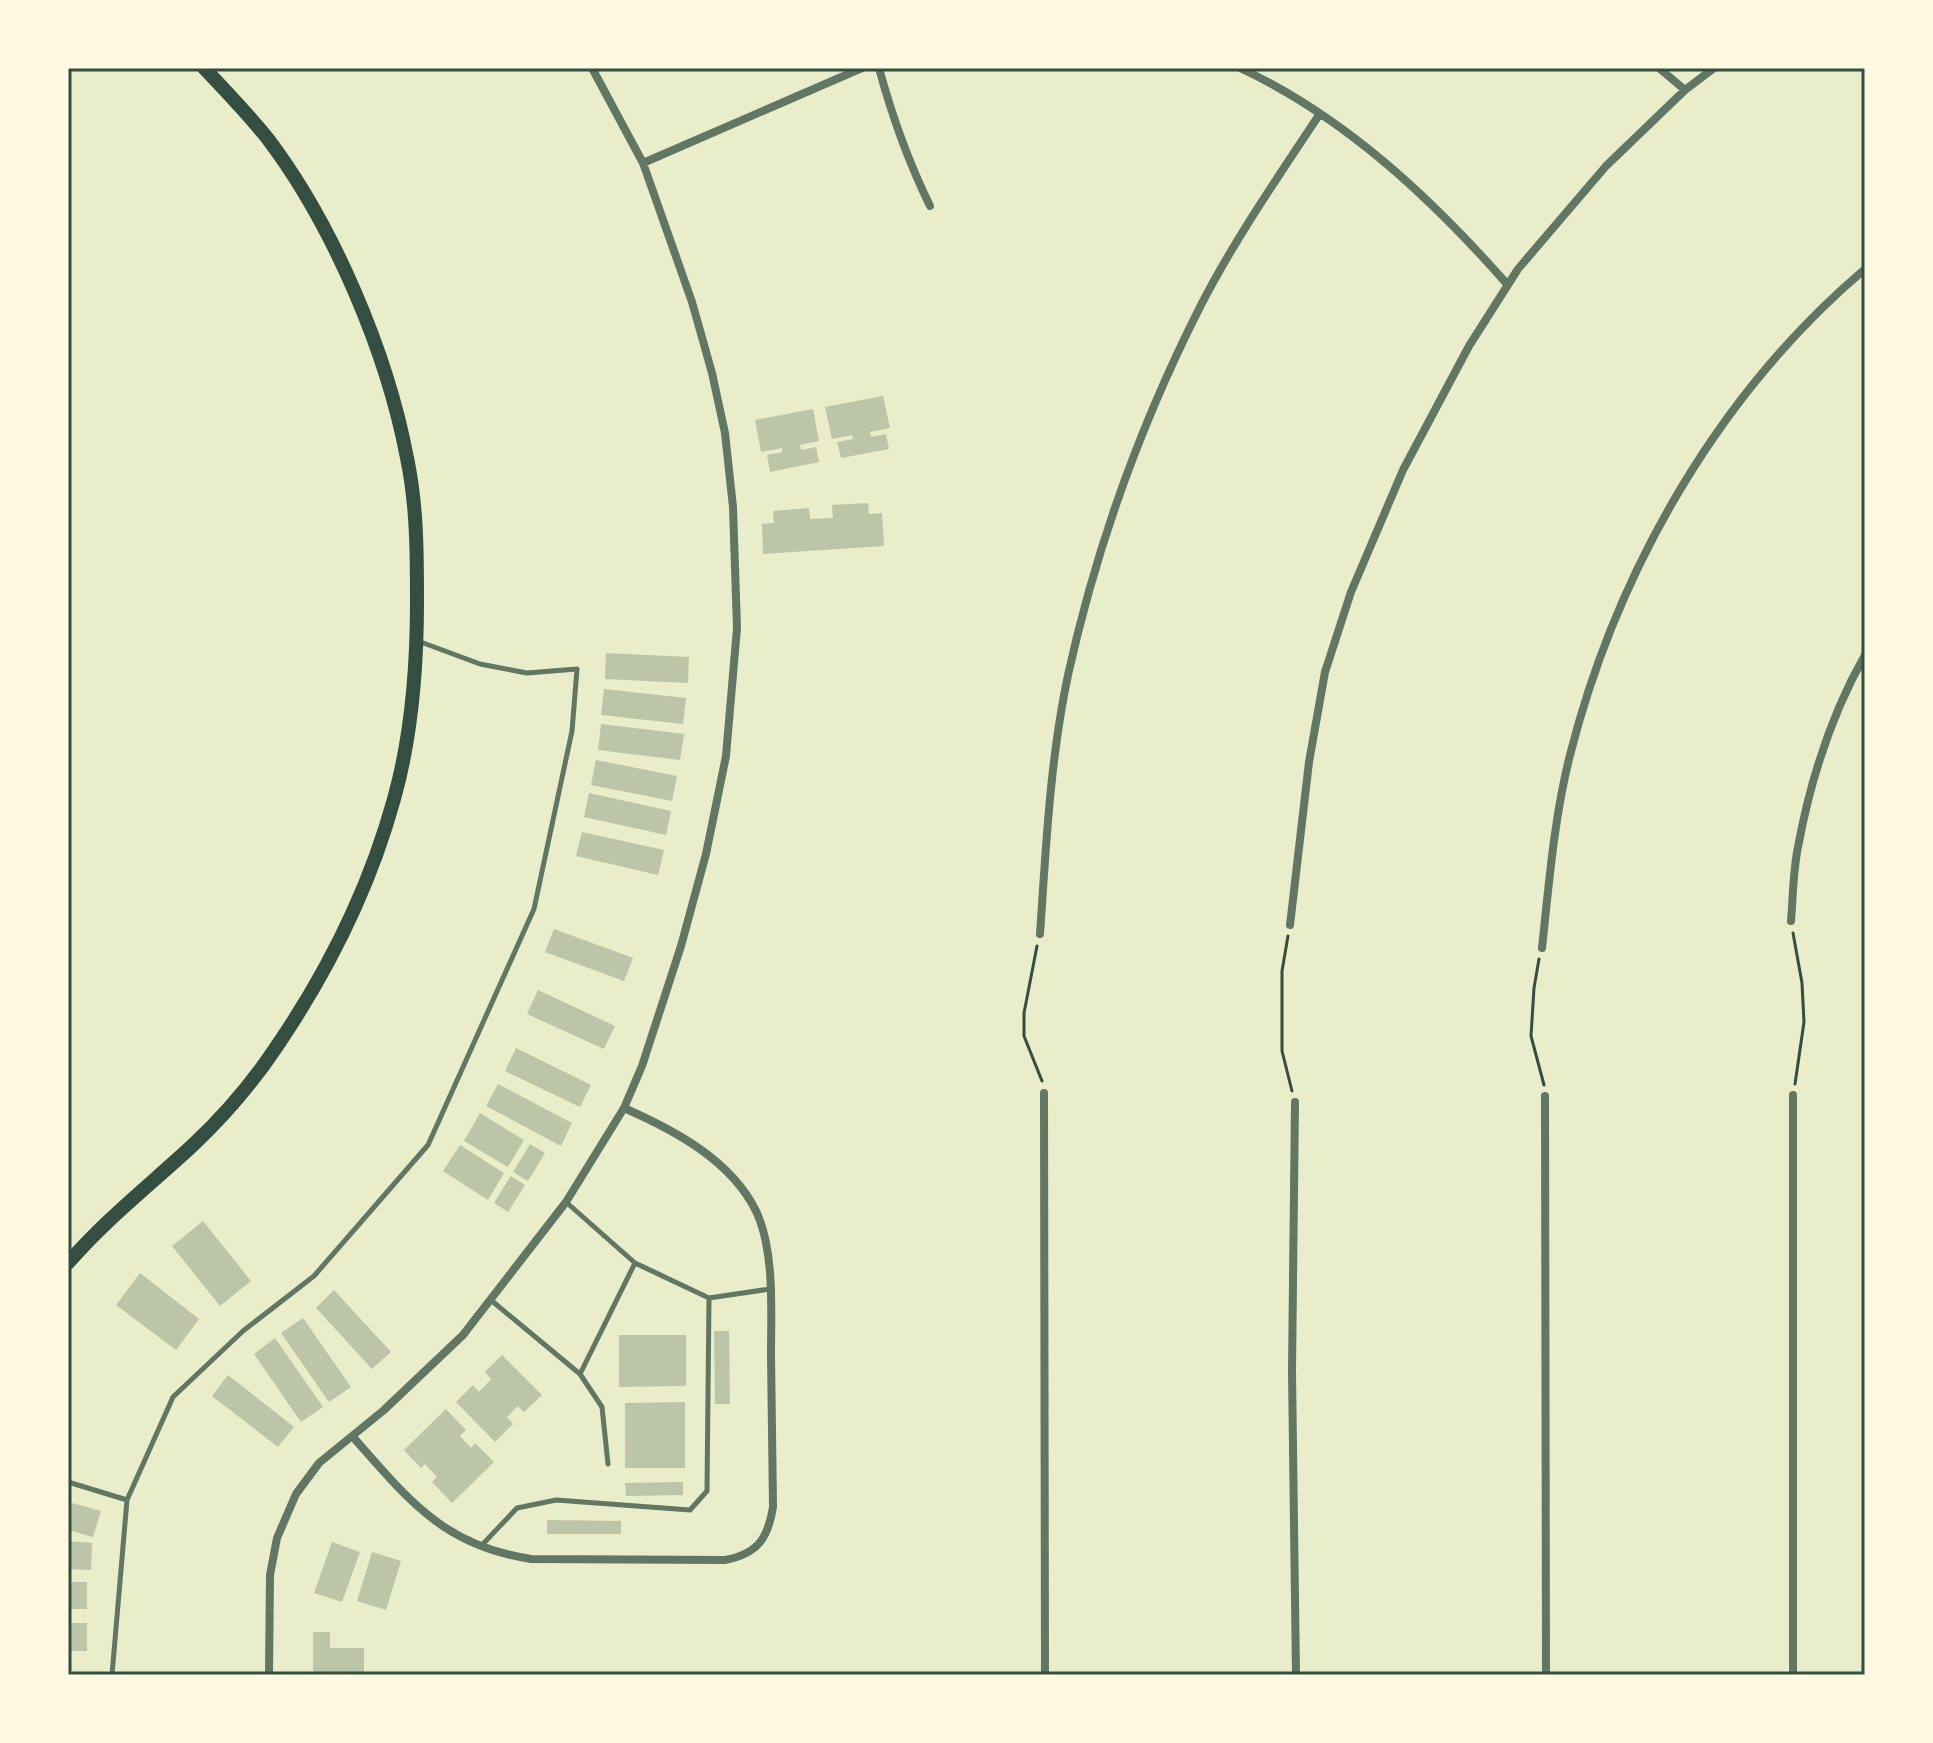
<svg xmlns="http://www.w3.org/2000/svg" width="1933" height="1743" viewBox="0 0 1933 1743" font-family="Inter,sans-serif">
<rect width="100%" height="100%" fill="#e9edc9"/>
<path fill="#bcc5a7" d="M883,396l7,32 -20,4 1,5 15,-3 3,15 -48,9 -4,-16 16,-3 -1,-4 -20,4 -7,-32z
M813,409l6,32 -19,4 1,5 15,-3 3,15 -49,10 -3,-17 15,-3v-4l-21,4 -6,-32z
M868,503l1,11 13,-1 2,33 -121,8 -1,-30 12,-1 -1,-12 36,-3 1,11 23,-1 -1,-13z
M606,653l83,4 -1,26 -83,-4z
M604,689l82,9 -3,26 -82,-9z
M601,724l83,10 -4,26 -82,-10z
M596,760l81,16 -5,25 -81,-16z
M589,793l82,18 -5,24 -82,-18z
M582,832l82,18 -6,25 -82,-19z
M554,929l79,29 -9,23 -79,-29z
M538,990l77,36 -11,23 -77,-35z
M516,1048l75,37 -11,22 -75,-36z
M498,1084l74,39 -11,23 -75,-40z
M480,1113l44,27 -16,27 -44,-26z
M530,1144l15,9 -17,28 -15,-9z
M460,1145l44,28 -16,27 -45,-29z
M511,1176l14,9 -17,27 -14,-9z
M203,1221l48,60 -31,25 -48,-60z
M140,1273l59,46 -23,31 -60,-45z
M334,1290l57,62 -19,17 -56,-61z
M303,1318l48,69 -22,15 -48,-69z
M714,1331h15l1,73h-15z
M619,1335h67v51l-67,1z
M275,1338l48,69 -22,15 -47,-68z
M502,1355l40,40 -18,17 -6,-6 -11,11 6,7 -18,18 -39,-40 17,-17 6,7 12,-13 -6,-7z
M228,1375l66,52 -16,20 -66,-51z
M685,1402v66h-60v-65z
M446,1409l20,21 -6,6 11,12 4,-5 19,19 -42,41 -20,-21 5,-5 -12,-13 -4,4 -17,-18z
M683,1482v13l-57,1 -1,-13z
M68,1502l33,9 -8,26 -25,-7z
M547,1520l74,1v13h-74z
M68,1541l24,2 -1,27 -23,-1z
M332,1542l28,10 -18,50 -28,-9z
M372,1552l29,9 -15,49 -29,-9z
M68,1582h19v27h-19z
M68,1623h19v28h-19z
M313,1632h17v16h34v27h-51z"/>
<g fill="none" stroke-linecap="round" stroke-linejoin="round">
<path stroke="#344e41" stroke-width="3" d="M1793,933l9,50 2,39 -9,62
M1288,936l-6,35v80l10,40
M1037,946l-13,67v23l18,45
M1539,959l-5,29 -3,48 13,49"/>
<path stroke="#617663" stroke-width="5" d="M566,1202l69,61 -55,111
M635,1263l74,35
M492,1301l88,73 22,33 6,57
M68,1482l59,18
M481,1546l36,-38 39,-8 134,10 17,-19 2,-193 61,-9
M112,1675l15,-175 46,-103 70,-66 71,-55 114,-131 106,-236 38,-178 5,-62 -50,4 -47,-9 -62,-23"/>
<path stroke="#617663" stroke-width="8" d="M879,68c13,48 29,93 51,138
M1240,68c105,49 191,130 267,216
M1659,68l26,22
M643,163l219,-95
M1791,921c2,-24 2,-50 7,-74 12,-65 34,-134 67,-192
M1290,925l19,-163 16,-90 26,-80 52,-122 66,-124 49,-77 88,-103 79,-76 29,-22
M1040,934c6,-87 10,-174 28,-259 28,-127 74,-254 133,-370 34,-66 77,-128 118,-190
M1542,948c7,-64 12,-130 28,-193 47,-185 149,-362 295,-486
M1044,1093l1,582
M1545,1096l1,579
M1295,1102l-3,269 4,304
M353,1437c55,62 90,109 178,122l194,1c32,-6 43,-21 48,-53 -1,-50 -1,-101 -2,-152 0,-44 4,-104 -15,-144 -25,-51 -82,-81 -132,-103
M269,1675l1,-100 7,-37 19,-44 23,-31 65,-53 79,-75 103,-133 58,-94 18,-42 39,-120 25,-92 20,-98 11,-128 -4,-121 -8,-74 -13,-60 -20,-71 -49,-139 -51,-95
M1793,1675v-580"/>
<path stroke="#344e41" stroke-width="14" d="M68,1263c38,-44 83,-79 125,-118 31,-29 60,-63 84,-99 51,-75 93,-160 117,-247 18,-64 23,-131 23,-197 0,-48 0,-97 -10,-144 -20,-106 -74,-233 -139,-319 -20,-25 -42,-48 -64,-71"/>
</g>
<rect width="1933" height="1743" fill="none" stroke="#fefae0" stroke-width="140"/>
<rect x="70" y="70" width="1793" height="1603" fill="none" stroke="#344e41" stroke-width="3"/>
</svg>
